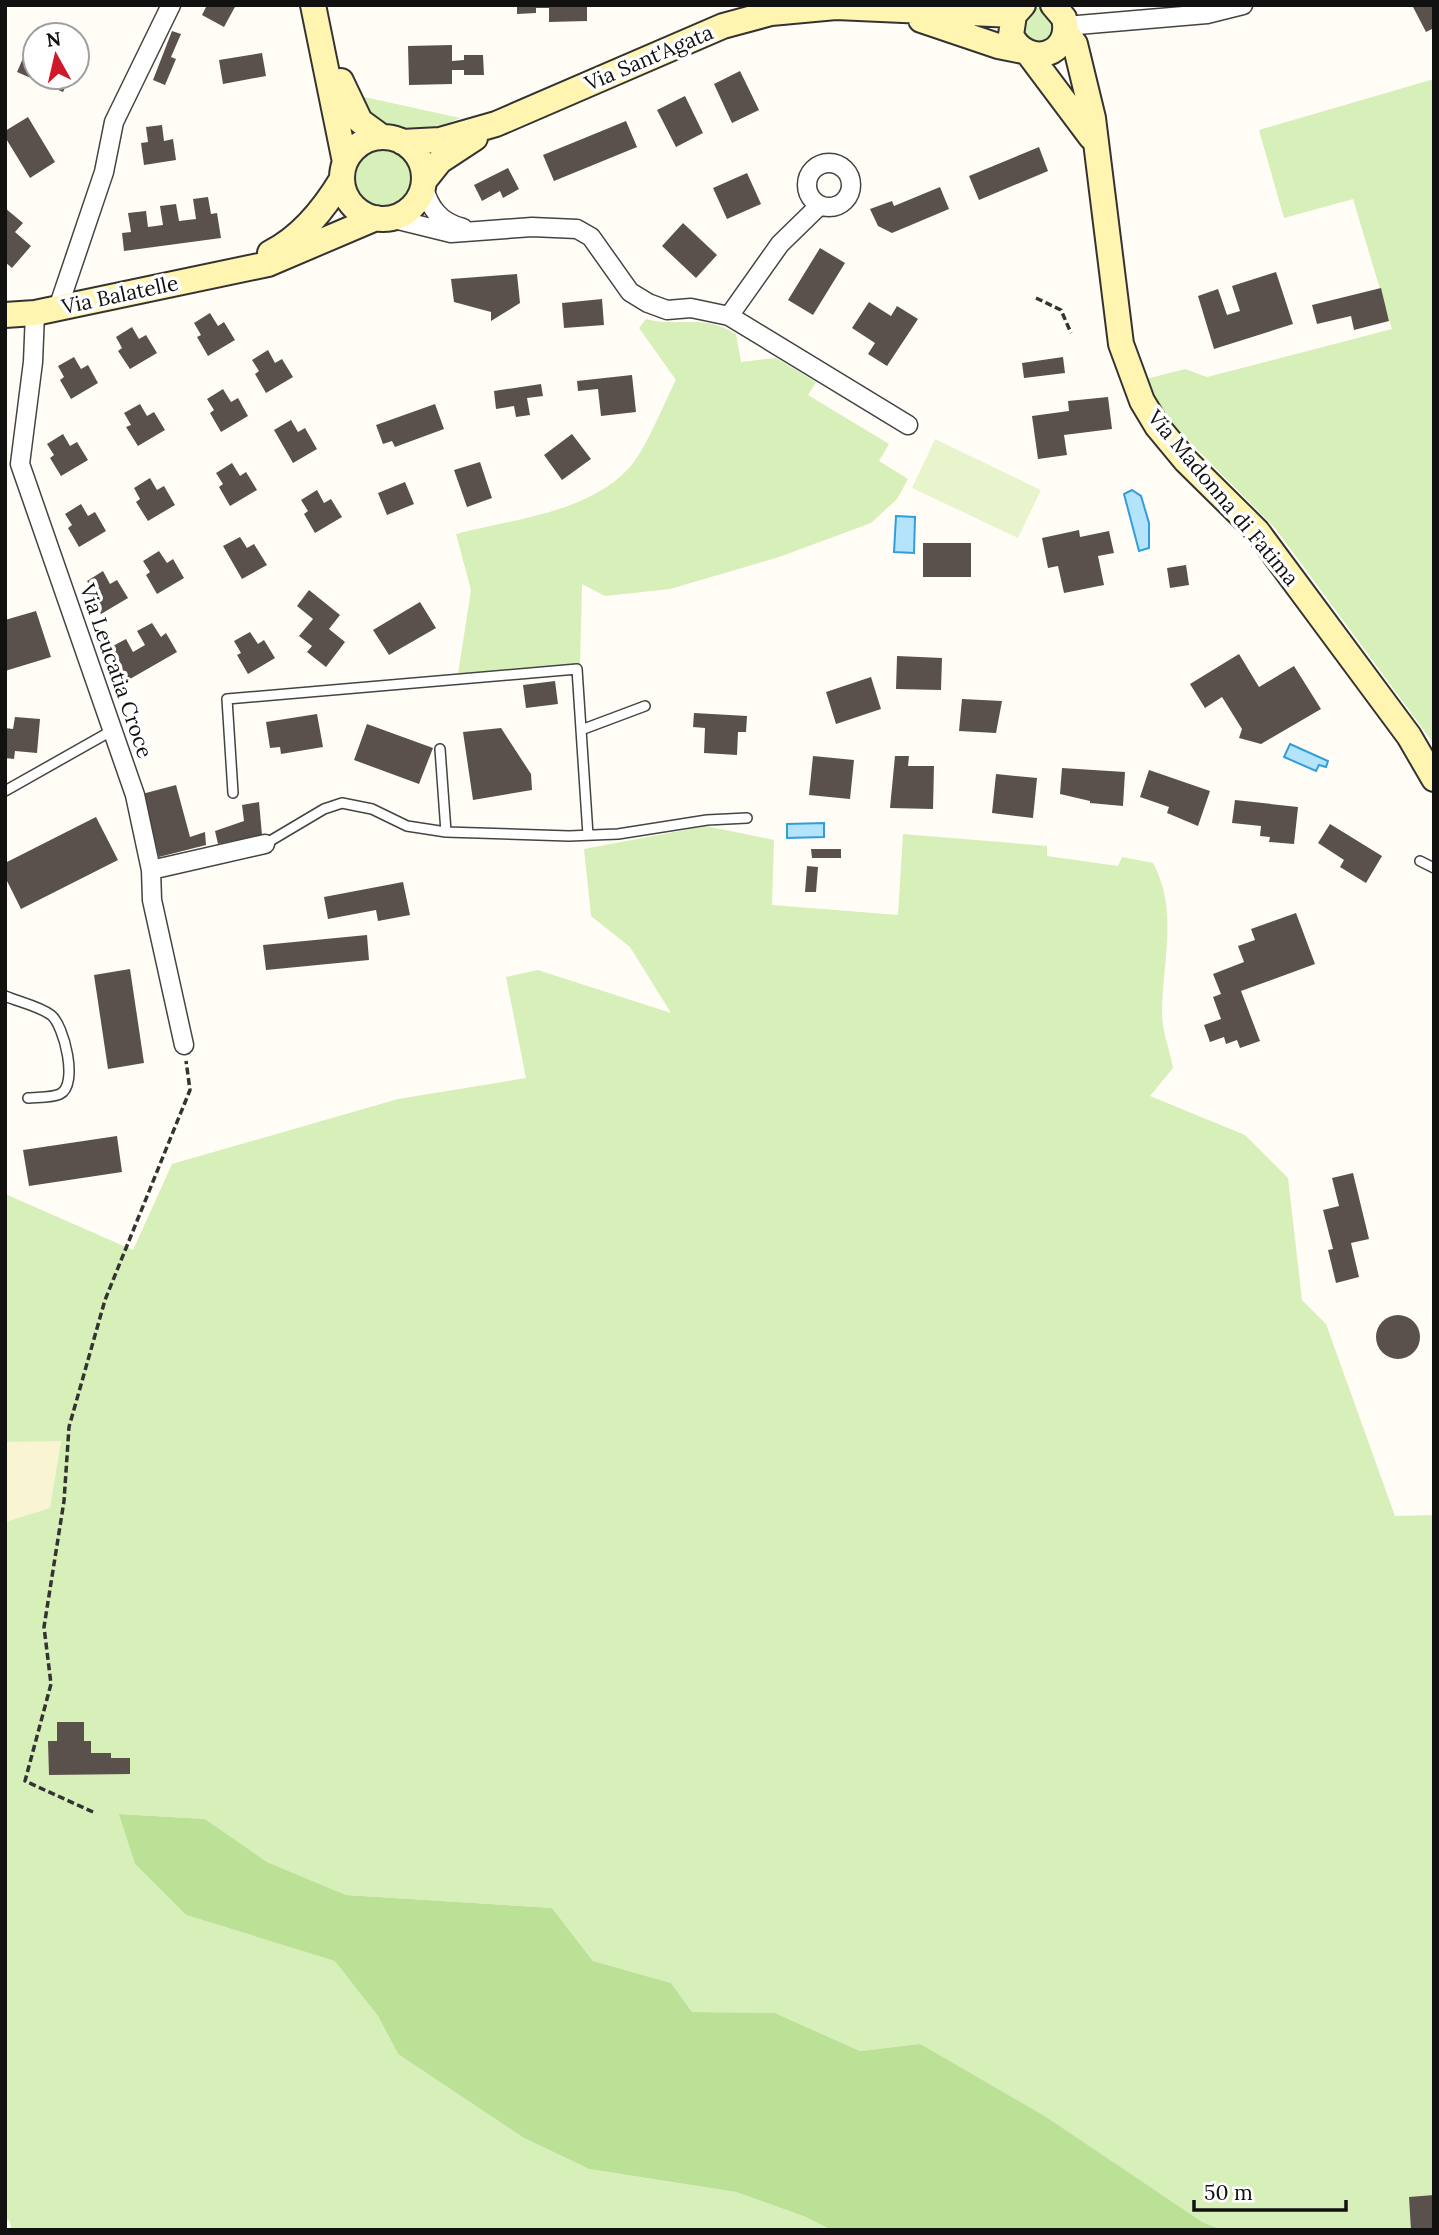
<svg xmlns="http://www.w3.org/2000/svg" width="1439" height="2235" viewBox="0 0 1439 2235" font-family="Lora,serif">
<rect width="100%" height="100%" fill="#fffdf5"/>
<path fill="#f9f4d1" d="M61,1440l-11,68 -45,14v-80z"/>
<path fill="#d7efb9" d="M1021 25a17 17 0 1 1 34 0a17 17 0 1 1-34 0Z
M1434,79v665l-159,-216 -103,-104 -20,-27 -6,-18 39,-10 22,8 185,-48 -39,-130 -69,19 -25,-88z
M360,96l100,22c-33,16 -85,19 -100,-22z
M356 178a29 29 0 1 1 58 0a29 29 0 1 1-58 0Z
M646,319c36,9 55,-6 90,15l5,28 35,-4 40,24 -8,13 81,49 -10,17 29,18 -11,20 -26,24 -92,34 -109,32 -65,7 -23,-12 -2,82 -122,8 13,-84 -15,-56c57,-15 133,-21 174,-67 16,-18 34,-64 46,-87l-37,-52z
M706,826l68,14 -2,65 126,10 5,-81 144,12v10l71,10 4,-9 31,6c26,48 9,99 9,151 0,17 8,37 11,54l-23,28 95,39 43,43 14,122 24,24 69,192 39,-1v715h-211l-21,-8 -282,-178 -60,7 -85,-38 -83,-1 -21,-29 -78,-22 -41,-53 -206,-13 -79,-33 -62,-43 -85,-5 15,50 51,51 150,46 42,55 20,38 126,84 65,31 147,23 70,25 25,13h-819l-3,-10 -4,1v-699l45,-14 11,-67 -56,1v-248l128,56 39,-86 226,-65 128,-21 -20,-101 32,-7 133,43 -41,-66 -39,-31 -7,-67z"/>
<path fill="#bbe196" d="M119,1814l86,5 62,43 79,33 206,13 41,53 78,22 21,29 83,1 85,38 60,-7 126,73 156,105 21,8h-392l-25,-13 -70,-25 -147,-23 -65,-31 -126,-84 -20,-38 -43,-55 -149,-46 -51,-51z"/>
<path fill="#e8f5cc" d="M935,439l106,51 -23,48 -106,-50z"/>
<path fill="#b4e3fc" stroke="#339ddb" stroke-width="2" d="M1132,490l9,6 8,27v25l-10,3 -15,-57z
M896,516l19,1 -1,36 -20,-1z
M1290,744l38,17 -2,6 -7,-2 -3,6 -32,-14z
M824,823v14l-37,1v-14z"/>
<path fill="#5b514c" d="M207,5h29l-12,22 -22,-12z
M517,5h70v16l-38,1v-14h-13v5l-19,1z
M1412,5h22v23l-8,4z
M172,31l9,3 -10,23 5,2 -11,26 -12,-5z
M452,45v16l12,-1v-5h19l1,20h-20v-5h-12v14l-43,1 -1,-39z
M27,49l8,4v24h35l-7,15 -46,-20z
M262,53l4,23 -43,8 -4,-24z
M740,71l19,39 -27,13 -18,-39z
M685,96l18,37 -27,14 -19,-37z
M28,117l27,45 -25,16 -25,-41v-6z
M626,121l11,26 -83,34 -11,-26z
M162,125l2,16 9,-2 3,21 -32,5 -3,-22 7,-1 -2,-15z
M1039,147l9,24 -69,29 -10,-24z
M508,168l11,21 -16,9 -3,-7 -18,10 -8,-16z
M747,173l14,31 -34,15 -14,-31z
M940,187l9,22 -57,24 -14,-7 -8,-17 22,-8 2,5z
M208,197l3,17 6,-1 4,25 -97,13 -2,-18 9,-1 -3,-19 18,-2 2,16 15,-2 -3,-19 16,-2 3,17 17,-2 -3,-20z
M5,208l18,15 -8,9 16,14 -19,22 -7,-6z
M683,223l34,32 -21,23 -34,-32z
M820,248l25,15 -32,52 -25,-15z
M1276,272l17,52 -79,25 -16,-53 20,-7 9,26 13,-4 -8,-25z
M517,274l3,29 -29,18v-9l-37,-10 -3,-23z
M1381,288l8,33 -35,9 -3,-14 -34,8 -5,-19z
M602,299l2,26 -40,3 -2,-25z
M869,302l22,14 6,-10 21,13 -31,47 -19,-12 7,-11 -23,-15z
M210,313l8,13 6,-4 11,18 -27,16 -11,-19 4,-2 -7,-12z
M132,327l7,12 7,-4 11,18 -27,16 -12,-18 4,-3 -6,-11z
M268,350l7,13 7,-4 11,18 -27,16 -11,-19 4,-3 -7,-11z
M74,357l7,12 7,-4 10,18 -27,16 -11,-19 4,-3 -6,-11z
M1063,357l2,16 -41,5 -2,-15z
M632,375l4,37 -35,4 -3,-27 -20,2 -1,-10z
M541,384l2,12 -16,2 3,17 -14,2 -2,-11 -18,3 -2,-18z
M223,389l8,13 7,-4 10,18 -27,16 -11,-19 4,-3 -7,-11z
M1108,397l4,32 -48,6 3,20 -29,4 -6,-43 37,-5 -1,-10z
M140,404l7,12 7,-4 11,18 -27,16 -12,-19 5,-2 -7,-12z
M435,404l9,25 -49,18 -3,-6 -9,3 -7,-19z
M291,420l7,12 7,-4 12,21 -24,14 -19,-33z
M63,434l7,12 7,-4 11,18 -27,16 -11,-18 4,-3 -7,-11z
M572,434l19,25 -29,21 -18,-25z
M480,462l12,36 -25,9 -13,-37z
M232,463l8,13 6,-4 11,18 -27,16 -11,-19 4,-3 -7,-11z
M150,478l7,12 7,-4 11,19 -27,16 -12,-19 4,-3 -6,-11z
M405,482l9,22 -27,11 -9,-22z
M317,490l7,13 7,-4 11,18 -27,16 -11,-19 4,-3 -7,-11z
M81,504l7,12 7,-4 11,19 -27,16 -11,-19 4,-3 -7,-11z
M1079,530l1,7 29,-6 5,22 -16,3 6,29 -40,8 -6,-27 -10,2 -6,-30z
M240,537l7,11 7,-4 13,21 -25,14 -19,-33z
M923,543h48v34h-48z
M159,551l8,12 6,-4 11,19 -27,16 -11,-19 4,-3 -7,-11z
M1186,565l3,20 -19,3 -3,-20z
M103,571l7,13 7,-4 11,18 -27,16 -12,-19 5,-3 -7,-11z
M309,590l31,25 -11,14 16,13 -19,25 -19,-15 5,-6 -13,-10 14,-17 -16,-13z
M420,602l16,26 -47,27 -16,-25z
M36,611l15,46 -46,14v-51z
M152,623l9,14 5,-4 11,19 -54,31 -10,-17 7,-4 -9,-15 15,-8 7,13 12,-7 -8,-14z
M250,632l8,12 6,-4 11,18 -27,16 -11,-19 4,-2 -7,-12z
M1239,654l20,33 35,-21 27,43 -60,35 -22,-6 3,-9 -20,-32 -17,11 -15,-24z
M897,656l45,2 -1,32 -45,-1z
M871,677l10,32 -45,15 -10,-32z
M555,681l3,23 -32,4 -3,-23z
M962,699l40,2 -6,32 -37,-2z
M694,713l53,3 -1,16h-8l-1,23 -33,-2 1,-25 -12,-1z
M317,714l6,33 -42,7 -1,-7 -10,1 -4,-26z
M15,717l25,2 -3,34 -22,-2 -1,8 -9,-1v-30l8,1z
M367,724l66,24 -14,36 -65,-24z
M501,728l30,46 1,16 -59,10 -10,-68z
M813,756l41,4 -4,39 -41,-4z
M895,756h14l-1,10h26l-1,43 -43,-1z
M1062,768l63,4 -2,34 -33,-3v-2l-30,-7z
M1149,770l61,21 -12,35 -31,-13 2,-6 -29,-10z
M996,774l41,4 -4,40 -41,-5z
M176,785l14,52 15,-5 1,13 -47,12 -17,-63z
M1235,800l63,7 -4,37 -25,-2 1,-5 -10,-1 1,-10 -29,-3z
M259,802l3,33 -44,9 -3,-13 29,-10 -2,-16z
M96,817l22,43 -97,49 -16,-32v-14z
M1330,824l52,32 -16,27 -26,-16 4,-7 -26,-17z
M811,849h30v9h-29z
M807,866l11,1 -2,25h-11z
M403,882l7,33 -32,6 -2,-11 -48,9 -4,-22z
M1296,913l19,51 -74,27 19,50 -20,7 -3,-8 -11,4 -2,-7 -14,5 -6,-17 17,-6 -8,-22 8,-3 -8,-20 31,-12 -6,-16 17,-6 -4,-11z
M367,935l2,25 -103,10 -3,-25z
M130,969l14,94 -36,6 -14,-94z
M117,1136l5,36 -93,14 -6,-36z
M1353,1173l16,66 -18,4 8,34 -23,6 -8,-33 5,-1 -10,-39 16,-4 -7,-28z
M1376 1337a22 22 0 1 1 44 0a22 22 0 1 1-44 0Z
M57,1722h27v19h7v12h20v5h19v16l-81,1 -1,-34h9z
M1434,2195v35h-23l-2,-33z"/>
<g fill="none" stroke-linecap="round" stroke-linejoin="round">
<g stroke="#444" stroke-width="12">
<path id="service" d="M581,730l64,-24
M440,749l6,83
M5,791l108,-61
M233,793l-6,-94 350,-30 11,166
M265,844l59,-35 18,-6 30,6 35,17 39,6 123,4 49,-2 89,-14 40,-2
M1420,861l14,7
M5,996c14,6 34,10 46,19 13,10 28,70 9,79 -8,4 -23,3 -32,4"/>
</g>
<g stroke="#444" stroke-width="21">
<path id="minor" d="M1066,26l141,-12 36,-9
M807 185a22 22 0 1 1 44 0a22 22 0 1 1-44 0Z
M423,185c6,22 16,37 40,43
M390,218l61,15 81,-6 45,2 14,8 39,55 18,11 19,7 24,-2 38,8 179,109
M58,308l46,-136 10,-50 57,-117
M35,313l-2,49 -13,102 115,331 16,75 1,30 32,145
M729,316l51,-72 40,-39
M151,870l114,-26"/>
</g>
<g stroke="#333" stroke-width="28">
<path id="secondary" d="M313,5l32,157
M1023,5l-9,10 -3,20c17,34 62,20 53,-17l-11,-13
M921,20l77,26 25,5
M1065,31l10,13 18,74 28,226 21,57 15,25 29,35 71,70 152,205 25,43
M1028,53l63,84
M341,81l19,40 22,16
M342 178a41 41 0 1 1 82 0a41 41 0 1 1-82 0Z
M402,142l38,-2 56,-16 227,-98 48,-13 65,-6 178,8
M424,181l16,-20 35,-23
M270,253c32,-16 54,-44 72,-74
M5,315l30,-2 233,-49 108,-46"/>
</g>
<path stroke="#333" stroke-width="3.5" stroke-dasharray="7 3.5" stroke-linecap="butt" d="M1036,298l25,12 10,23
M93,1812l-68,-31 26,-97 -7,-57 20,-126 5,-74 36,-127 85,-210 -4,-29"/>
<use href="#service" stroke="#fff" stroke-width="9"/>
<use href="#minor" stroke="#fff" stroke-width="18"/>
<use href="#secondary" stroke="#fff4b0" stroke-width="24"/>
</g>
<g text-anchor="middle" stroke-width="7" stroke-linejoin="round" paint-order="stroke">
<g font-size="21" fill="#111" stroke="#fff">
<text transform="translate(649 58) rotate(-23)" y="7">Via Sant'Agata</text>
<text transform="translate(120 295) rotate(-12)" y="7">Via Balatelle</text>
<text transform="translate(1223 498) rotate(50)" y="7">Via Madonna di Fatima</text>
<text transform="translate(116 671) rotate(71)" y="7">Via Leucatia Croce</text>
</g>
</g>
<rect width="1439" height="2235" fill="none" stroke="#111111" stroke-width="14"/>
<g transform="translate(56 56) rotate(352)"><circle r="33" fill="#ffffff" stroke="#a0a0a0" stroke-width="2"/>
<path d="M0-5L12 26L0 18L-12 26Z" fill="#d01928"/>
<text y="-10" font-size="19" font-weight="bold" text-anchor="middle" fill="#111111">N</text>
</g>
<path d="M1194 2200v10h152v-10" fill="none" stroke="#111111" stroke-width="3.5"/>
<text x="1204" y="2200" font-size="21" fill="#111111" stroke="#ffffff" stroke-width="5" paint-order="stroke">50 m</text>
</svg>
